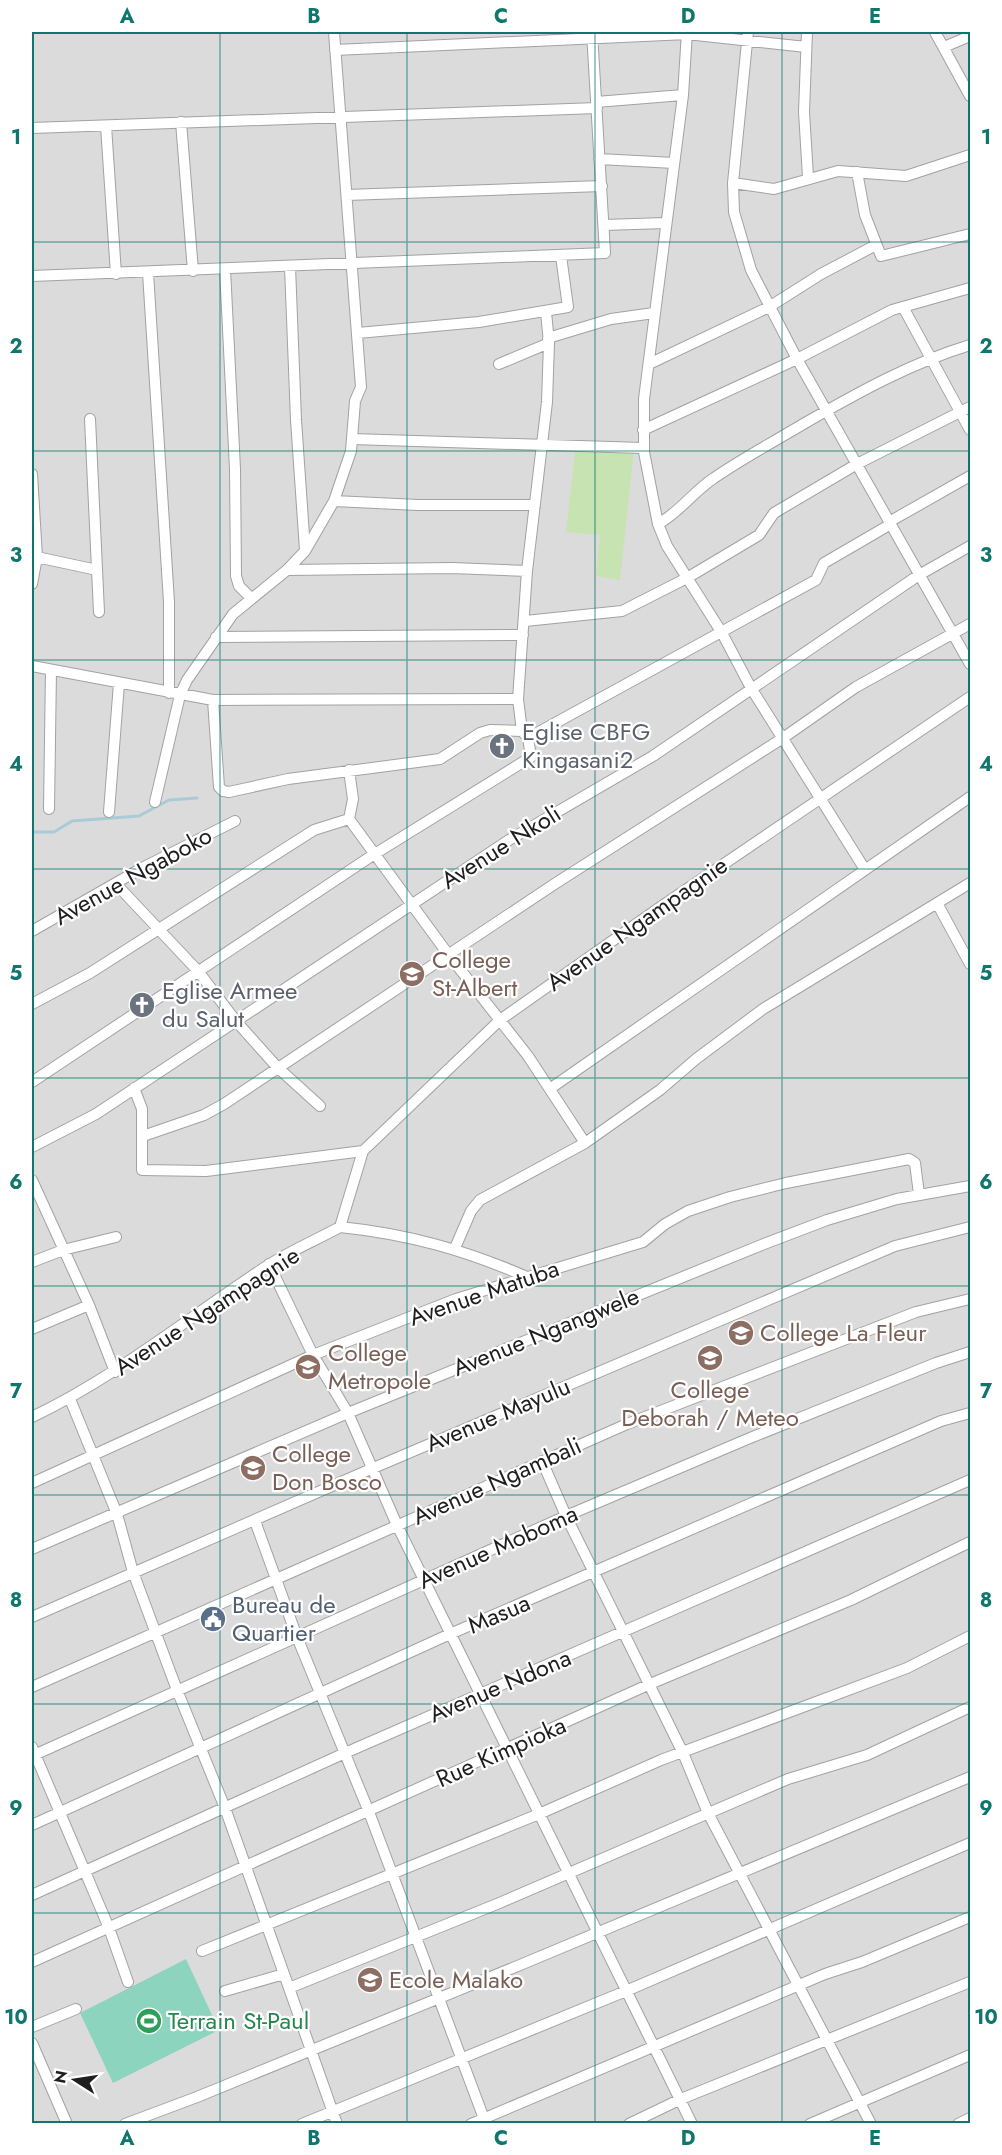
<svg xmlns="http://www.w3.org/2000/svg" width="1002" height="2155" viewBox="0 0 1002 2155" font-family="Jost,sans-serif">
<rect width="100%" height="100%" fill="#eeece5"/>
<path fill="#dcdbdb" d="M32,32h938v2091h-938z"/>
<path fill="#c6e3b1" d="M576,444l58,5 -14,131 -24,-4 4,-41 -34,-3z"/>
<path fill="#8cd4bd" d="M186,1959l33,71 -106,53 -33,-70z"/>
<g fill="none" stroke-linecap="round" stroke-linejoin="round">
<path stroke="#abcad7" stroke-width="3" d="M32,832h22l18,-11 67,-5 30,-16 28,-2"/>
<g stroke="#a2a2a2" stroke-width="12">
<path id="street" d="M687,32l-4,63 -39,304v53l14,72 9,22 55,87 29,55 113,180
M748,32l-15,151 1,29 17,58 46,89 173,305
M807,32l-3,80 4,65
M935,32l35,64
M944,47l26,-11
M335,50l352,-16 119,13
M596,102l87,-7
M181,122l12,149
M106,126l10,148
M32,128l565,-20
M599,159l75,4
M857,172l8,43 16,41 89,-22
M733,183l41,6 64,-18 68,5 64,-21
M347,195l255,-9
M604,225l62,-2
M290,267l6,153 9,130
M225,269l10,200 1,107 3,10 12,12
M148,273l21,329v91
M32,276l573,-23 -13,-221
M903,307l67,123
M358,333l121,-11 89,-15 -7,-51
M548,338l63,-19 43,-6
M499,364l50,-21
M649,364l120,-57 52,-33 55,-29
M90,419l9,193
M643,430l154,-71 95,-49 78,-22
M352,439l291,9
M32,474l5,83 -5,27
M334,501l84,4h117
M889,522l81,-46
M658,524c22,-12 36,-33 56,-46 29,-20 61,-37 91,-55 54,-31 106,-60 165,-78
M32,556l65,14
M287,570l165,-2 75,3
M525,621l97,-10 65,-33 72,-43 15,-22 83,-49 113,-57
M216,637l307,-2
M32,666l181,34 305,-1
M213,700l6,87 4,4 6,1 59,-13 152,-20 40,-26 10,-3 32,1
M528,738l288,-158 8,-17 67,-39
M155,802l25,-107 7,-15 46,-66 54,-44 18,-19 29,-50 17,-50 4,-50 6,-14 -27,-355
M49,809l2,-139
M109,812l10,-129
M349,819l99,135 80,102 57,87
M349,819l4,-20 -4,-29
M117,885l81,86 37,49 42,47 43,39
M938,905l32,59
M32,931l110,-63 93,-47
M32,1004l58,-31 224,-143 35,-11
M32,1082l341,-227 158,-98 -3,-19 -6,-7 -4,-32 9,-128 20,-169 2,-59 -3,-31
M134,1088l8,21v61l64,1 157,-20
M551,1088l419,-291
M143,1136l61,-21 20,-11 332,-221 227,-145 73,-51 114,-63
M32,1147l64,-33 413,-274 144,-84 266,-181 51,-29
M32,1180l57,125 26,67
M340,1227c68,7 125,23 187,50
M455,1248l16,-37 9,-11 105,-57 75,-53 36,-31 67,-50 207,-126
M32,1262l31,-12 53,-13
M269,1264l44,91 35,58 49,112 295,599
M32,1329l57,-24
M70,1399l47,115 16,58 44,118 48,118 64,180 208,-84 291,-125 79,-24 103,-48
M32,1417c84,-40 157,-100 235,-151 23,-15 49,-26 73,-39l23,-76 137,-131 159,-112 311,-211
M542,1461l24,55 117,237 25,60 163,311
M32,1483l281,-128 143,-56 187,-57 22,-18 23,-13 42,-14 56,-14 123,-24 6,4 4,31
M255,1521l42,116 72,175 117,312
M32,1549l316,-136 416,-169 63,-24 70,-21 73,-13
M32,1617l339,-148 524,-223 75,-19
M32,1687l595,-263 289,-112 54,-13
M32,1747l77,181 19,54
M32,1756l534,-240 184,-78 186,-75 34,-11
M32,1825l418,-191 491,-213 29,-8
M32,1895l313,-142 625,-273
M202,1951l337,-137 122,-54 246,-92 63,-32
M32,1962l618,-278 201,-84 119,-58
M289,1988l48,136
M225,1991l59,-17
M32,2027l44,-18
M32,2043l35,81
M125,2124l72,-27 323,-132 450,-188
M302,2124l324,-133 344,-148
M471,2124l354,-150 37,-12 108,-45
M629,2124l52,-25 289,-117
M810,2124l160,-69
M958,2124l12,-6"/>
</g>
<use href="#street" stroke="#fff" stroke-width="10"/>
</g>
<path fill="none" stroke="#0f766e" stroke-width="1.5" stroke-opacity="0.55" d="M220,32v2092M407,32v2092M595,32v2092M782,32v2092M32,242h938M32,451h938M32,660h938M32,869h938M32,1078h938M32,1286h938M32,1495h938M32,1704h938M32,1913h938"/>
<defs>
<g id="church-disc" transform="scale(1.35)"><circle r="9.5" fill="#6b7280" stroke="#fff"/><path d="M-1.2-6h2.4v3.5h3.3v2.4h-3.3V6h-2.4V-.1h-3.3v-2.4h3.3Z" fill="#fff"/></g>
<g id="school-disc" transform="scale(1.35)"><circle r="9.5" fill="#8d6e63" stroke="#fff"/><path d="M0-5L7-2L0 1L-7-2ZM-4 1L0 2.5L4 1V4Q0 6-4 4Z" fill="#fff"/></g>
<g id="civic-disc" transform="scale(1.35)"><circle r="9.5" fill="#5c6f8a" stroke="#fff"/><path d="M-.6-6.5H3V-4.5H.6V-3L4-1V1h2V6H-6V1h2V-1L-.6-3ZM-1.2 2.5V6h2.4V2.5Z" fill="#fff"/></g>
<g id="stadium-disc" transform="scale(1.35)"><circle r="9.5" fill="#2e9e5b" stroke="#fff"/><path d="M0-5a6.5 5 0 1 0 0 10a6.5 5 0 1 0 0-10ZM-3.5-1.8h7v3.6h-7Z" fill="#fff"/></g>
</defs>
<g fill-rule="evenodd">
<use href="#church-disc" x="502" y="746"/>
<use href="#school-disc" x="412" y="974"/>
<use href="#church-disc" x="142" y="1005"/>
<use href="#school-disc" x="741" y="1333"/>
<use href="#school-disc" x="710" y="1358"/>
<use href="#school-disc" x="308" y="1367"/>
<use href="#school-disc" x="253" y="1468"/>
<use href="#civic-disc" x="213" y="1619"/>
<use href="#school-disc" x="370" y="1980"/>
<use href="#stadium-disc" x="149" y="2021"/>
</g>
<g text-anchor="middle" stroke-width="4.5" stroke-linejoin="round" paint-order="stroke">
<g font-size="24" fill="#5b616d" stroke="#fff" text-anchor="start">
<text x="522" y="740">Eglise CBFG<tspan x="522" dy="28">Kingasani2</tspan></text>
<text x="162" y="999">Eglise Armee<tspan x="162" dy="28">du Salut</tspan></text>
</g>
<g font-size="24" fill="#1e1e1e" stroke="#fff">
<text transform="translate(501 847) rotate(-32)" y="8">Avenue Nkoli</text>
<text transform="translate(133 876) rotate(-29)" y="8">Avenue Ngaboko</text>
<text transform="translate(637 924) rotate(-35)" y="8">Avenue Ngampagnie</text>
<text transform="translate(484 1293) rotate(-19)" y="8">Avenue Matuba</text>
<text transform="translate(207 1311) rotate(-33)" y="8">Avenue Ngampagnie</text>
<text transform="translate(546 1332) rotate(-22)" y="8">Avenue Ngangwele</text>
<text transform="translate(498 1415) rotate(-23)" y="8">Avenue Mayulu</text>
<text transform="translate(497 1481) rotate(-24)" y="8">Avenue Ngambali</text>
<text transform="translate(498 1547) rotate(-24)" y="8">Avenue Moboma</text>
<text transform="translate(499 1614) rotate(-23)" y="8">Masua</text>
<text transform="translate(500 1686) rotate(-23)" y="8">Avenue Ndona</text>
<text transform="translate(501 1752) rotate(-24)" y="8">Rue Kimpioka</text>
</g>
<g font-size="24" fill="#785e54" stroke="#fff" text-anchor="start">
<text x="432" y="968">College<tspan x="432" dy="28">St-Albert</tspan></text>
<text x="760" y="1341">College La Fleur</text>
<text x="328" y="1361">College<tspan x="328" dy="28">Metropole</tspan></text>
<text x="710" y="1398" text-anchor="middle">College<tspan x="710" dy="28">Deborah / Meteo</tspan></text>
<text x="272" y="1462">College<tspan x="272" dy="28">Don Bosco</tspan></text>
<text x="389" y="1988">Ecole Malako</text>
</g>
<g font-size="24" fill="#4e5e75" stroke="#fff" text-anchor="start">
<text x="232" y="1613">Bureau de<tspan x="232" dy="28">Quartier</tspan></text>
</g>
<g font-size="24" fill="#27864d" stroke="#fff" text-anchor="start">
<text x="168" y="2029">Terrain St-Paul</text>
</g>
</g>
<rect width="1002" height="2155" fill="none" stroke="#ffffff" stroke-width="66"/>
<g transform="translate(75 2080) rotate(282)" stroke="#ffffff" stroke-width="4.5" paint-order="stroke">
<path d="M0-4.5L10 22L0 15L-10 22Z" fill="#1e1e1e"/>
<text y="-9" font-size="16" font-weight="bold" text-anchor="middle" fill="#1e1e1e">N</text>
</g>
<rect x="33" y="33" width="936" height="2089" fill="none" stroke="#0f766e" stroke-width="2"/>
<g font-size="20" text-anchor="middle" font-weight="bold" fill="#0f766e">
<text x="127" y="23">A</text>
<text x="314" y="23">B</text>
<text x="501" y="23">C</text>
<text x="688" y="23">D</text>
<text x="875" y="23">E</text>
<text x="16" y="144">1</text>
<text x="986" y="144">1</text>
<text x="16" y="353">2</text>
<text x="986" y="353">2</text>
<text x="16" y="562">3</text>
<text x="986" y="562">3</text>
<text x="16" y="771">4</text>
<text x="986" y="771">4</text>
<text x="16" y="980">5</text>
<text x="986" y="980">5</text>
<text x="16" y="1189">6</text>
<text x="986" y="1189">6</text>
<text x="16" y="1398">7</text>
<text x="986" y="1398">7</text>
<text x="16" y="1607">8</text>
<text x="986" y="1607">8</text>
<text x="16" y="1815">9</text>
<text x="986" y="1815">9</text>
<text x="16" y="2024">10</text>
<text x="986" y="2024">10</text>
<text x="127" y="2145">A</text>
<text x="314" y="2145">B</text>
<text x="501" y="2145">C</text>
<text x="688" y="2145">D</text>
<text x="875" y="2145">E</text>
</g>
</svg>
